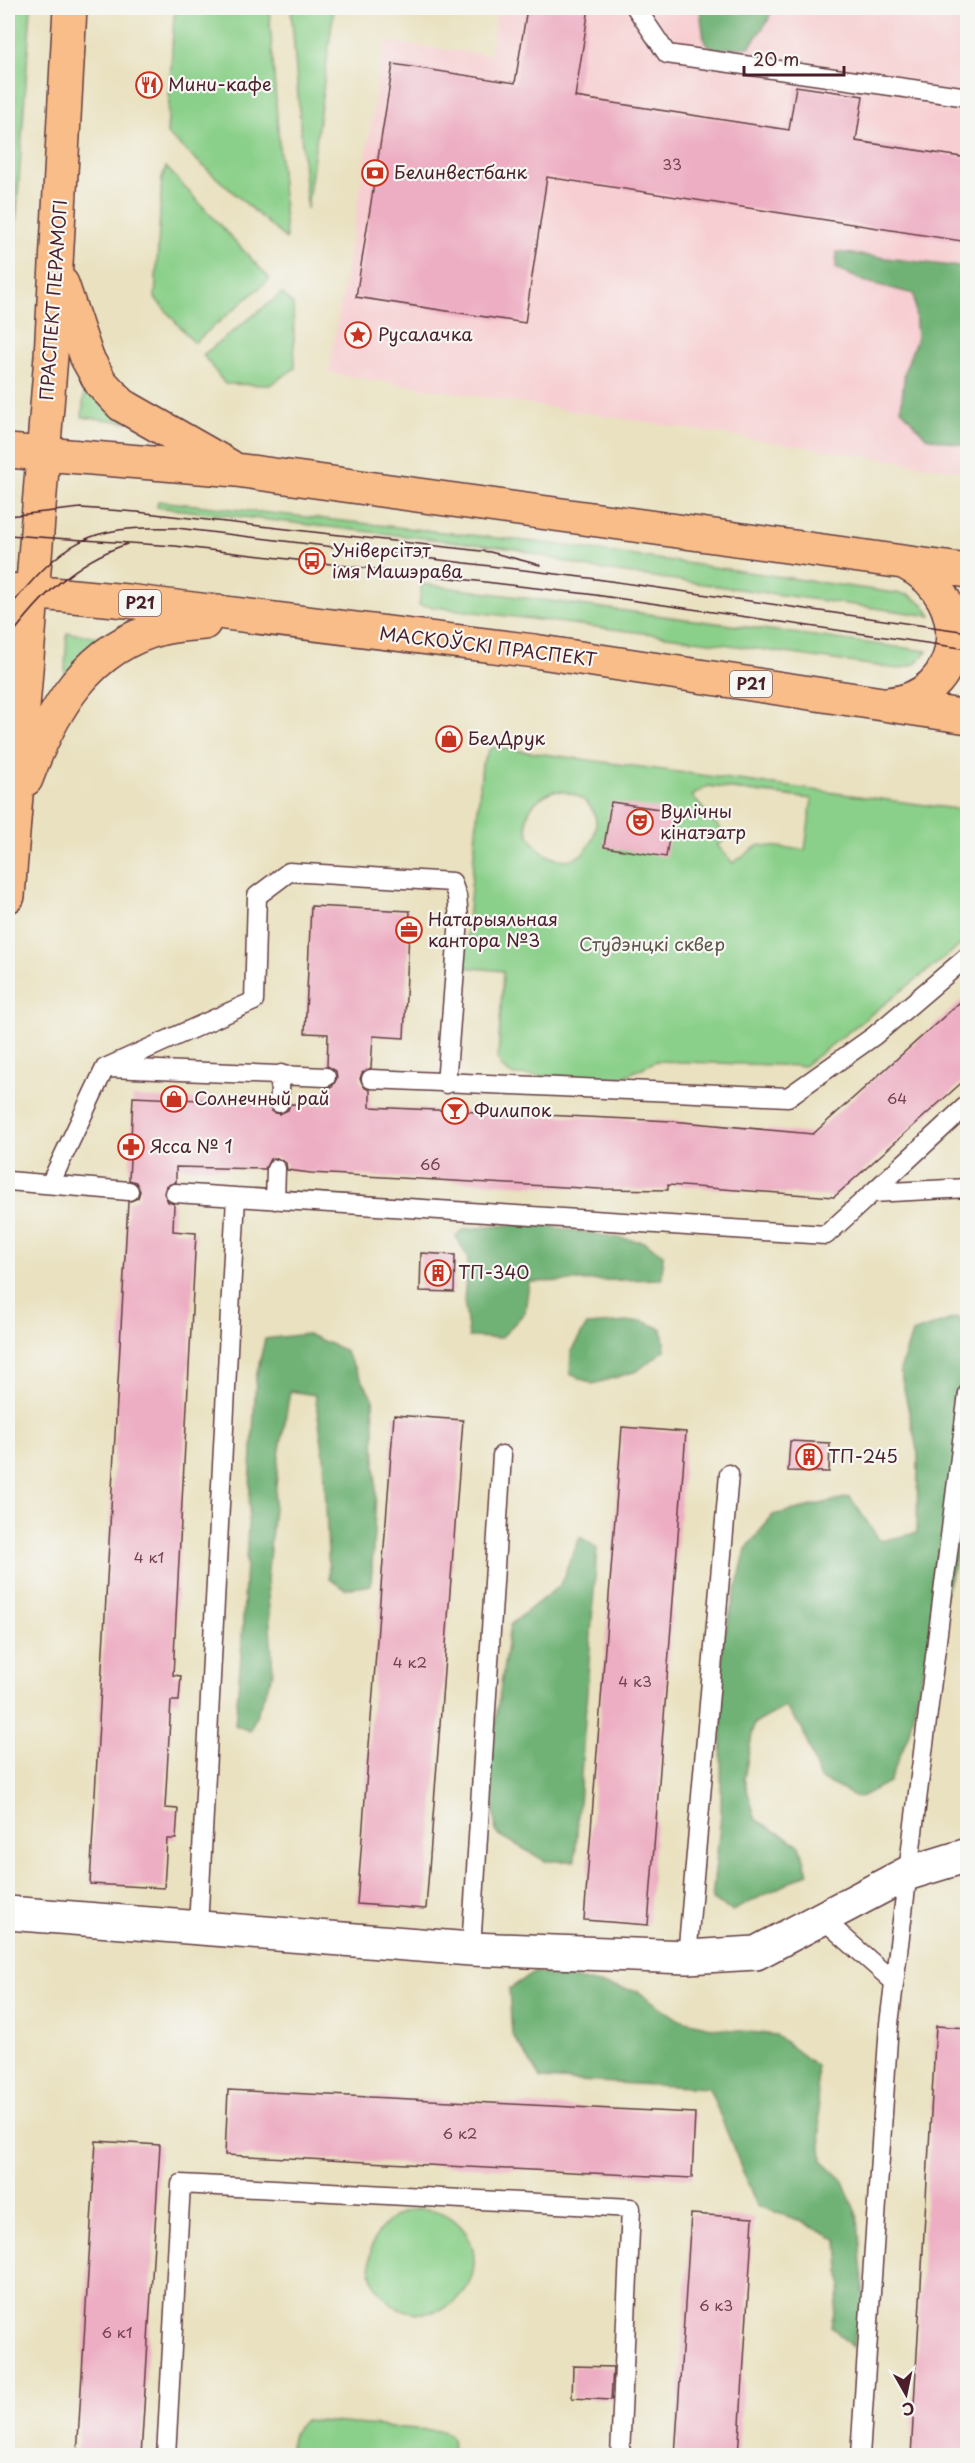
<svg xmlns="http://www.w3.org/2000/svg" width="975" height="2463" viewBox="0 0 975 2463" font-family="'Playpen Sans',sans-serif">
<rect width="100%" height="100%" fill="#f6f6f2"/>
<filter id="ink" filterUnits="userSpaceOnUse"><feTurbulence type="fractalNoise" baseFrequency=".0167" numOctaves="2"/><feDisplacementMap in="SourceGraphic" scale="12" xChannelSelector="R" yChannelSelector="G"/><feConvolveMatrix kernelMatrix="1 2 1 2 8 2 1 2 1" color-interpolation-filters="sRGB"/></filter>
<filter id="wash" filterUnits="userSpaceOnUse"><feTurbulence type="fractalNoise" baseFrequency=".008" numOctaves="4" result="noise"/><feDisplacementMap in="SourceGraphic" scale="24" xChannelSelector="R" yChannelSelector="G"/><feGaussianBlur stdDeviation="1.35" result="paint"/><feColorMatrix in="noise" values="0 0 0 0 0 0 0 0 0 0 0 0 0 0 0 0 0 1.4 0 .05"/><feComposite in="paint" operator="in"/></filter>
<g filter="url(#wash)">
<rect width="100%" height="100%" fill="#e9e1bf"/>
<path fill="#f7cfd2" d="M497,8h470v464l-638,-99 56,-331 105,13z"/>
<path fill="#8bd08a" stroke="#6a785a" stroke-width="1.5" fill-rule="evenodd" d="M8,8h23l-22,315h-1z
M181,8h88l17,231 -119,-105 7,-118z
M291,8h43l-27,201z
M166,167l104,112 -76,64 -39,-45 7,-120z
M282,293l11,12 2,63 -25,17 -45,-1 -22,-29z
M86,369l40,53 -44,-5z
M158,501l386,42 365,52 14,9 8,12 -341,-48 -74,-19 -359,-42z
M422,584l505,67 -12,13 -17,5 -238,-34 -241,-30z
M67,633l46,5 -49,48z
M491,747l472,63 4,2v116l-7,6 6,7 -162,125 -148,-5 -35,17 -109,-3 -10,-7 -4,-9 5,-88 -39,-4 18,-203zM708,786l104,13 -7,51 -46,-5 -26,18 -16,-18 11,-7 -36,-42zM553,791c26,-1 52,18 40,47 -24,59 -109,-17 -40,-47z
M370 2261a52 52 0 1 1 104 0a52 52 0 1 1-104 0Z
M305,2420l136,11c14,4 12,11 11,24h-162c1,-16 1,-25 15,-35z"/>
<path fill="#70b276" stroke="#5d6850" stroke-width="1.5" d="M700,8h72l-4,13 -19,26 -36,2 -9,-9z
M837,252l130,16v178l-41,-9 -25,-28 4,-39 12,-32 -3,-44 -51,-13 -27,-13z
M530,1223l114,19 19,12 -1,25 -133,3 -4,30 -24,26 -32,-1 -5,-37 4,-42 -12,-21 9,-8z
M958,1317l10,14 -1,188 -44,152 -15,65 -19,46 -30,16 -39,-19 -18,-51 -17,-21 -31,17 -10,55 12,41 44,25 8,28 -76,38 -20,-11 9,-86 1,-168 24,-97 27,-34 77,-18 30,44 37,-8 1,-79 -18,-84 12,-37z
M643,1321l19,8 3,21 -28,21 -44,13 -23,-10 1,-23 16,-26z
M307,1334l37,16 29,48 3,94 -5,93 -26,4 -16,-10 -5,-123 -9,-61 -25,-4 -11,64 -12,125 6,93 -23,58 -15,-6 6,-69 15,-279 9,-38z
M580,1537l17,11 -22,313h-30l-49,-28 -7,-69 21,-139 50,-40z
M535,1972l102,19 41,28 36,9 62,7 40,31 6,94 20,19 16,39 6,83 -12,46 -21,-21 10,-40 -3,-46 -40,-20 -41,-14 -48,-118 -168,-9 -29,-45 -3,-45z"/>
<g id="blocks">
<path fill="#edadc2" d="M527,8h62l-14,89 214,33 7,-44 67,10 -7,45 112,17v84l-421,-65 -22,146 -169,-26 37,-233 122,19z
M611,802l62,9 -7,46 -62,-10z
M311,906l99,5 -6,127 -31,-2 -2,32 -9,5 -2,6 5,9 5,2v17l302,14 141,13 155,-139v82l-134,120 -166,-12v5l-68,-1 -289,-16 -24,-3 -1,-7 -9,-5 -7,1 -5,10 -89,-2v15l-10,4 -2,7 4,9 6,2 -1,27 23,2 -23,442 8,1 -2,25h-8l-6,107 13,1 -2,30h-9l-3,49 -74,-4 38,-682 10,-4 2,-7 -4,-9 -7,-2 4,-83 135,6 4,9 7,2 9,-4 2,-6 35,1 1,-17 6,-1 5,-9 -1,-7 -9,-5 1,-32 -23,-1z
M421,1253l34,2 -1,37 -34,-1z
M394,1415l69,5 -37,489 -69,-5z
M622,1427l64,5 -38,493 -64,-5z
M790,1441l40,2 -1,29 -41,-1z
M936,2026l32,2v428h-57z
M228,2090l467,23 -3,65 -467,-23z
M96,2141l64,4 -19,311h-64z
M691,2214l62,4 -15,238h-63z
M573,2366l40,1 -2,33 -39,-2z"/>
</g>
</g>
<g filter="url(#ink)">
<use href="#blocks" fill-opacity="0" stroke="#623c41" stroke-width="1.5"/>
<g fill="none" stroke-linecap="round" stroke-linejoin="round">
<g stroke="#623c41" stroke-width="21">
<path id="service" d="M636,8l31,46 301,43
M110,1068l216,9
M371,1079l417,18 86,-61 94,-80
M279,1103l2,-29
M8,1181l121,10
M50,1184l55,-116 149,-67 3,-105 32,-24 163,10 5,14 2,23 -13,165
M175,1193l651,42 46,-42 96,-5
M872,1193l96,-89
M275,1200l1,-31
M823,1919l71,63
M198,1928l38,-731
M471,1949l31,-494
M687,1957l42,-483
M166,2456l15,-272 450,24 -11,248
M860,2456l29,-432 79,-631"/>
</g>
<g stroke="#623c41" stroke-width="36">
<path id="minor" d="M8,1913l463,36 216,8 69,-4 150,-79 62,-19"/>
</g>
<g stroke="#623c41" stroke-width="36">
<path id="primary" d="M62,284l25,74 14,25 21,22 107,61
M8,451l228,19 732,101
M8,590l119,11 407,50 434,66
M887,704c79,-6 88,-106 20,-140
M26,779c25,-67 61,-133 137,-151 13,-3 27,-4 41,-5
M8,896l43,-540 19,-348"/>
</g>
<use href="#service" stroke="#fff" stroke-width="18"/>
<use href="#minor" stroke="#fff" stroke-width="33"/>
<use href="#primary" stroke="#f8bd88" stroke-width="33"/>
<path stroke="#4a1f2b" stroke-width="1.5" d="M8,516l73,-8 56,4 353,40 50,13
M8,535l167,11 413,48 380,55
M8,609c56,-68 79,-84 169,-81l412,50 379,54
M8,640c32,-43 66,-78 119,-96"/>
</g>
</g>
<defs>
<g id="restaurant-ring" transform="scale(1.35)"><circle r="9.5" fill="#f6f6f2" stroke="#c8321e" stroke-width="1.5"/><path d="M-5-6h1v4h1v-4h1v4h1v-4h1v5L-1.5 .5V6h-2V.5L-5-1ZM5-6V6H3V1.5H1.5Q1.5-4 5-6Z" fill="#c8321e"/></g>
<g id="bank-ring" transform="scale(1.35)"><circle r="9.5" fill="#f6f6f2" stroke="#c8321e" stroke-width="1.5"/><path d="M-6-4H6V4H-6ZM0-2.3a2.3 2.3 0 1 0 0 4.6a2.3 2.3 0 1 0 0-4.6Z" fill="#c8321e"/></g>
<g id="sight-ring" transform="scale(1.35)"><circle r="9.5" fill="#f6f6f2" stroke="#c8321e" stroke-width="1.5"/><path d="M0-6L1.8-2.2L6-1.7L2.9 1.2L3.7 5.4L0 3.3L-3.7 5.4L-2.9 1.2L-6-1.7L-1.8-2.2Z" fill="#c8321e"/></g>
<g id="bus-ring" transform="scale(1.35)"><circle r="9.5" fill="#f6f6f2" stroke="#c8321e" stroke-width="1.5"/><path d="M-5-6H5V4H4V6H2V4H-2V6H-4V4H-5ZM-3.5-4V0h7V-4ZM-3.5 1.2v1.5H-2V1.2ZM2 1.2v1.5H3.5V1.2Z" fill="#c8321e"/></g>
<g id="shop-ring" transform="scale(1.35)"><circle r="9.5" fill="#f6f6f2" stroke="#c8321e" stroke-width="1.5"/><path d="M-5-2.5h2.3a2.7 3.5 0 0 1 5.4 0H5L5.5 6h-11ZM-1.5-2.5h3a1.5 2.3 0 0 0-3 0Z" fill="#c8321e"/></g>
<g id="theatre-ring" transform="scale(1.35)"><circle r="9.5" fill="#f6f6f2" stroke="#c8321e" stroke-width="1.5"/><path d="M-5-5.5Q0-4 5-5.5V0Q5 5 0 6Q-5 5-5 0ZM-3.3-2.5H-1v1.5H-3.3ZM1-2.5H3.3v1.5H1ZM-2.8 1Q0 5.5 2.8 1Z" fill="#c8321e"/></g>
<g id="office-ring" transform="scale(1.35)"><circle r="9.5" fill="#f6f6f2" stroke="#c8321e" stroke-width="1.5"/><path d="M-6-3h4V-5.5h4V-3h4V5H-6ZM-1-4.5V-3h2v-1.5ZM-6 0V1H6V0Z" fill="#c8321e"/></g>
<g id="bar-ring" transform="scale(1.35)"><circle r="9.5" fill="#f6f6f2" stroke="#c8321e" stroke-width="1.5"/><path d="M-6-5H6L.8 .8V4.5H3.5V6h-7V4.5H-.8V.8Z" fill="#c8321e"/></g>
<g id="pharmacy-ring" transform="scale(1.35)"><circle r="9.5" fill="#f6f6f2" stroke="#c8321e" stroke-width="1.5"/><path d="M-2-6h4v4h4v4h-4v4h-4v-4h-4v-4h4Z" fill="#c8321e"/></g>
<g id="building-ring" transform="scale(1.35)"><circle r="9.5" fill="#f6f6f2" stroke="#c8321e" stroke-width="1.5"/><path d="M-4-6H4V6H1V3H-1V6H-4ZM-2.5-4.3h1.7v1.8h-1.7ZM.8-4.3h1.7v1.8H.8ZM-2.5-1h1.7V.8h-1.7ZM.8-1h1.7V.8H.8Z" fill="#c8321e"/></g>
</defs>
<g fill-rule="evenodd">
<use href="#restaurant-ring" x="149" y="85"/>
<use href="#bank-ring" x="375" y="173"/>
<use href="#sight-ring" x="358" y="335"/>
<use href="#bus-ring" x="312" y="561"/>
<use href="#shop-ring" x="449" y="739"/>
<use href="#theatre-ring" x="640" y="822"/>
<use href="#office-ring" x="409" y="930"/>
<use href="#shop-ring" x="174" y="1099"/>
<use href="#bar-ring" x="455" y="1111"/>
<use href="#pharmacy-ring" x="131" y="1147"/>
<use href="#building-ring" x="438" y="1273"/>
<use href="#building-ring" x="809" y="1457"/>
</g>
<g text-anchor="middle" stroke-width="4.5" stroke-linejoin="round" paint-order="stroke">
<g font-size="15" fill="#734251">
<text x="672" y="170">33</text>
<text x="897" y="1104">64</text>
<text x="430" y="1170">66</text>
<text x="149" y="1563">4 к1</text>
<text x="410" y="1668">4 к2</text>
<text x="635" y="1687">4 к3</text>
<text x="460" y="2139">6 к2</text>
<text x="716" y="2311">6 к3</text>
<text x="117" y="2338">6 к1</text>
</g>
<g fill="#f6f6f2" stroke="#7e6067" stroke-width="1.5">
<rect x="119" y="590" width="42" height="26" rx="4.5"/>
<rect x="730" y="671" width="42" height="26" rx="4.5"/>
</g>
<g font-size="16" font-weight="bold" fill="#4a1f2b">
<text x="140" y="609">Р21</text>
<text x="751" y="690">Р21</text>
</g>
<g font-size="18" fill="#4a1f2b" stroke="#f6f6f2" text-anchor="start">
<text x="168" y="91">Мини-кафе</text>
<text x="394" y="179">Белинвестбанк</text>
<text x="378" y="341">Русалачка</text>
<text x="332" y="557">Універсітэт<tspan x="332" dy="21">імя Машэрава</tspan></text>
<text x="468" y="745">БелДрук</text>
<text x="660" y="818">Вулічны<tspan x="660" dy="21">кінатэатр</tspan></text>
<text x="428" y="926">Натарыяльная<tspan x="428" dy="21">кантора №3</tspan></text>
<text x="194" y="1105">Солнечный рай</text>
<text x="474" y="1117">Филипок</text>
<text x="150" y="1153">Ясса № 1</text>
<text x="458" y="1279">ТП-340</text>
<text x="828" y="1463">ТП-245</text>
</g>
<g font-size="18" fill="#4a1f2b" stroke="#f6f6f2">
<text transform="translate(54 300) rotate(-86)" y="6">ПРАСПЕКТ ПЕРАМОГІ</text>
<text transform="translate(488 647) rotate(7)" y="6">МАСКОЎСКІ ПРАСПЕКТ</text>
</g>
<g font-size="18" fill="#5e5448" stroke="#f6f6f2">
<text x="652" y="951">Студэнцкі сквер</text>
</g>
</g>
<rect width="975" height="2463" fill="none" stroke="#f6f6f2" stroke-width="30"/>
<g transform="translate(906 2394) rotate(171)" stroke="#f6f6f2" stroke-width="4.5" paint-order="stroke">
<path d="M0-4.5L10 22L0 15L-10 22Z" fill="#4a1f2b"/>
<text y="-9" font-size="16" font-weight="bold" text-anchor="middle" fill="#4a1f2b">С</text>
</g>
<path d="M744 66v9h100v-9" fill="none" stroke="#4a1f2b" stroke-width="3"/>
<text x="753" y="66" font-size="18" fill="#4a1f2b" stroke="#f6f6f2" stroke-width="4.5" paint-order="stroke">20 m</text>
</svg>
